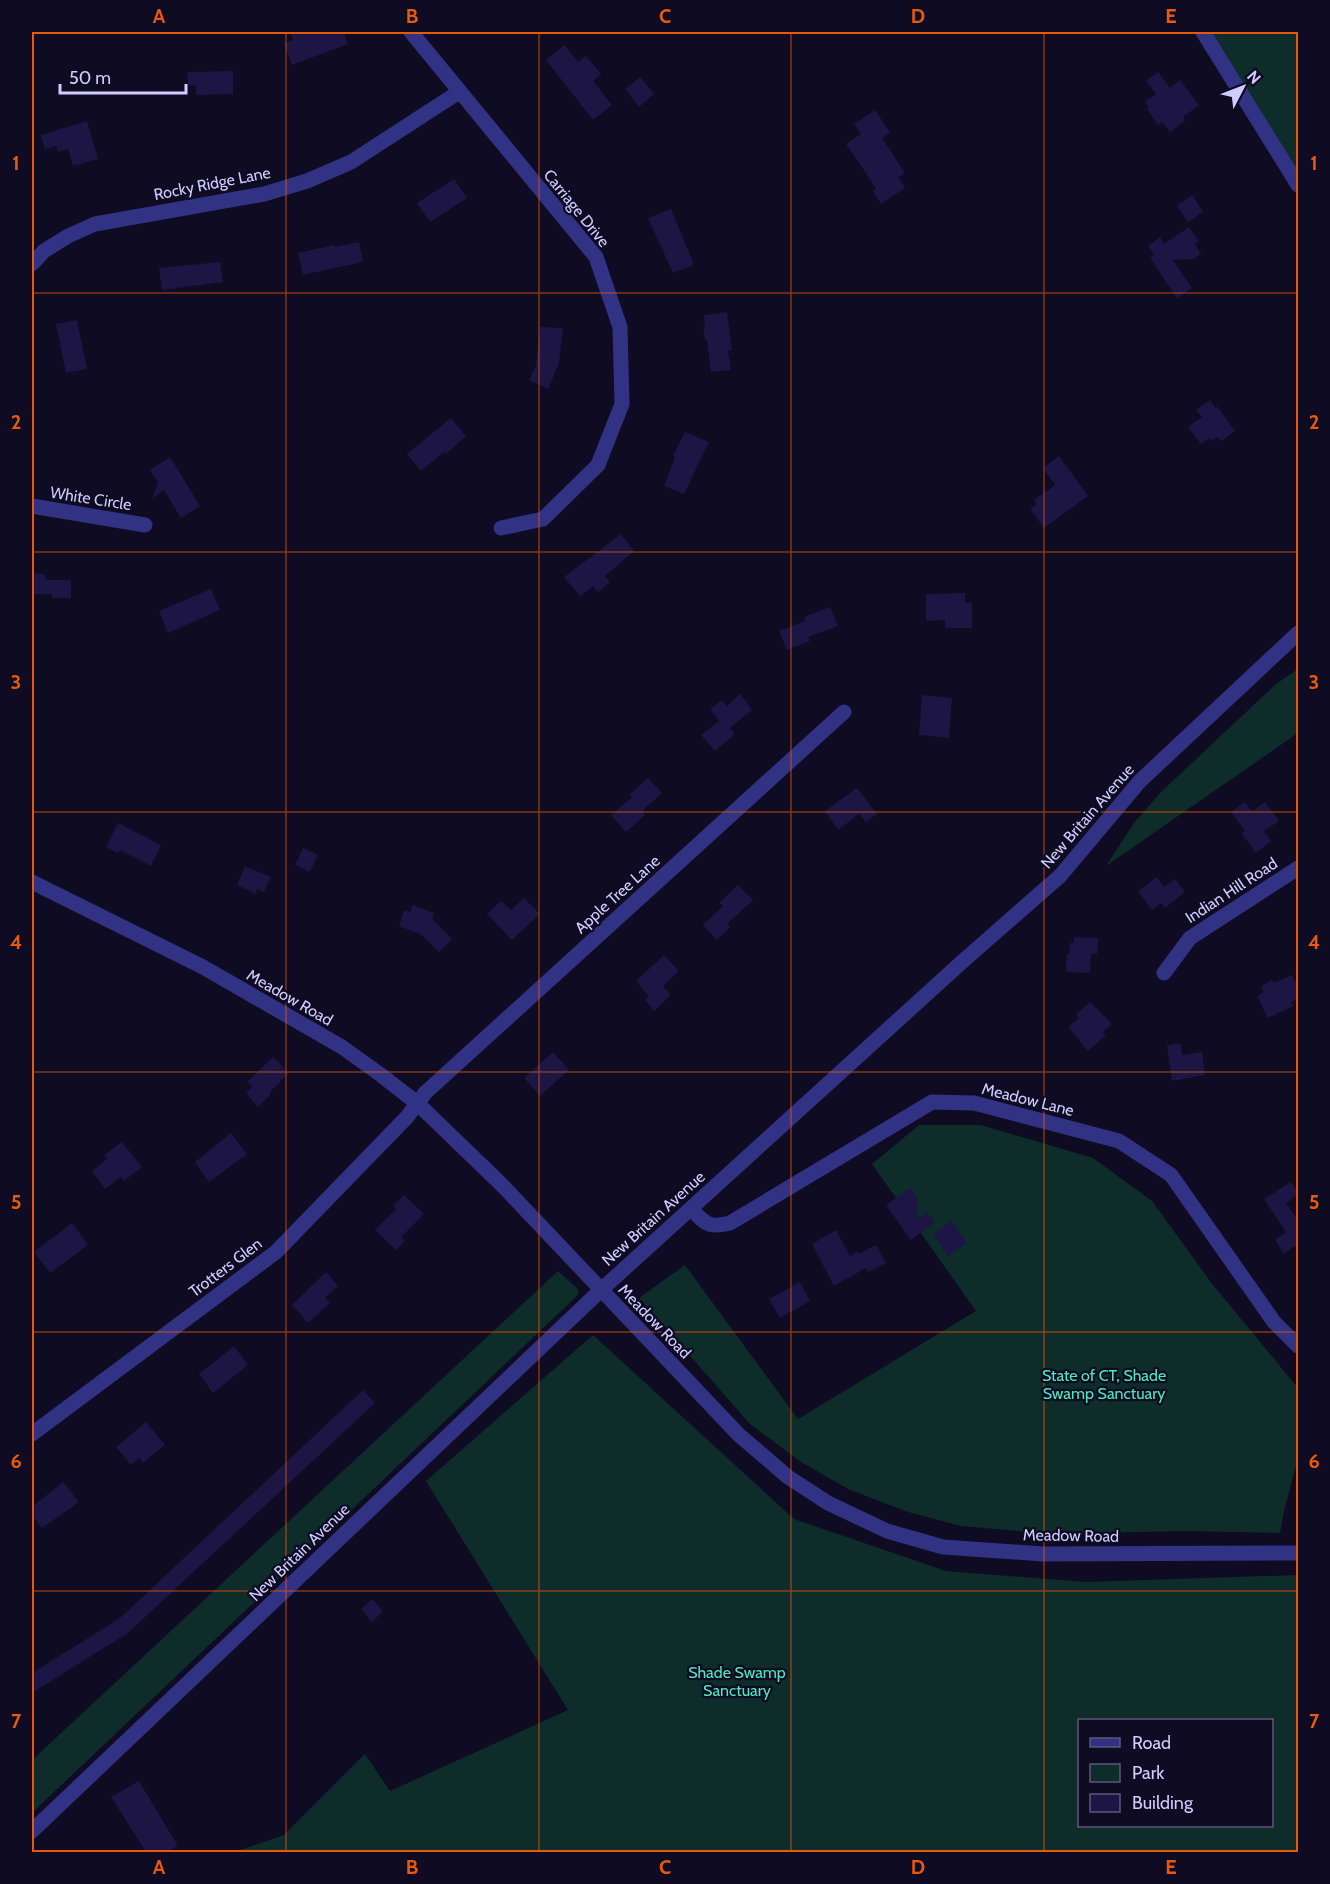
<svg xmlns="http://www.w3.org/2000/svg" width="1330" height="1884" viewBox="0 0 1330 1884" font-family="Cabin,sans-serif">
<rect width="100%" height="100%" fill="#0e0b22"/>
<path fill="#0e2c2a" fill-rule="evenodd" d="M1203,32h95v153z
M1298,669v64l-192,133 28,-43 27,-31 115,-108z
M919,1125h62l112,33 59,43 61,84 85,103v70l-14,53 -4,22 -95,-2 -135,3 -89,-8 -53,-14 -60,-23 -47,-27 -51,-38 -111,-126 46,-33 113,154 178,-108 -104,-147z
M558,1271l19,17 2,6 -547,519v-53z
M593,1335l201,184 152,52 140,11 212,-7v277h-1064l50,-17 81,-81 25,37 178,-81 -142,-229zM1272,1720v106h-192v-106z"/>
<path fill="#1d1644" d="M290,32h53l5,12 -56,21 -8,-21 9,-4z
M565,45l13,17 8,-6 15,18 -8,7 19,24 -19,15 -47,-60z
M233,71v23l-37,1v-10h-8l-1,-13z
M1158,72l12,16 10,-8 19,25 -16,12 2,4 -15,11 -8,-10 -4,3 -11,-16 2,-1 -4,-6 11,-8 -10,-13z
M640,77l14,17 -15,13 -14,-18z
M875,110l15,22 -8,6 23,35 -7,4 7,11 -24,16 -8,-13 3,-3 -30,-44 15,-10 -7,-10z
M87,121l11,38 -25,7 -5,-17 -10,3 -2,-6 -11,3 -4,-14z
M454,179l13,19 -37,24 -13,-19z
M1192,195l11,17 -15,10 -11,-16z
M671,209l23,56 -21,8 -25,-55z
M1189,227l10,14 -4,3 6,10 -8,5 -20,1 19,28 -15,10 -27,-40 4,-3 -6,-9 12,-9 4,7z
M359,242l4,20 -60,13 -5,-22 36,-8 1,2z
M220,262l3,20 -61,8 -3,-22z
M727,312l5,38 -4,1 3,19 -20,2 -4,-32h-2l-2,-14h2l-1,-11z
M77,320l10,49 -21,4 -10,-49z
M540,327l23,1 -4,35 -11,26 -19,-9 7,-15z
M1210,400l6,8 1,-2 18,25 -14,10 -3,-4 -6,4 -2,-3 -9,6 -13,-17 14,-10 -6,-7z
M451,418l15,18 -20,18 -2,-2 -23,19 -14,-17z
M685,432l24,10 -25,52 -20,-8 11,-29 -2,-1z
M1059,456l29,40 -44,32 -14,-19 7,-5 -3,-4 21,-15 -12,-17z
M170,457l30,49 -19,12 -17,-28 -12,9 6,-17 -8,-12z
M621,534l13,17 -29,25 5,6 -12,10 -5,-6 -13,10 -16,-19z
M32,573l13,1 1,6h25v18h-19v-4h-20z
M211,589l9,21 -52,23 -9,-22z
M965,593v10h7v25h-27v-8l-19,1v-27z
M830,607l8,19 -30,11 2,4 -23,9 -8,-19 26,-10 -1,-4z
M740,694l12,16 -22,18 5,6 -20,17 -14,-16 18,-14 -9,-12 12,-9 5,6z
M922,695l30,3 -3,40 -30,-3z
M648,778l14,15 -20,18 3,4 -19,17 -15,-17 21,-18 -2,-3z
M857,788l20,26 -11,8 -7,-8 -21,16 -13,-19z
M1245,802l7,9 13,-9 14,19 -15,10 7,10 -15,12 -15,-20 4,-2 -14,-19z
M118,823l43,22 -10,21 -31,-16 -2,3 -12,-6z
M303,848l15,7 -8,17 -15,-7z
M245,866l26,11 -7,15 -7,-3 -1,5 -19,-9z
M1157,877l7,10 11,-8 10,13 -20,16 -4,-5 -9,7 -14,-19z
M738,885l15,15 -26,24 3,3 -13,13 -14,-15 20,-19 -4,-3z
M524,898l16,16 -28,26 -25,-26 14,-13 10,9z
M413,905l21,8 -2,6 20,20 -13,13 -17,-17 -23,-9 5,-16 6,2z
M1074,937l24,1 -1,16h-6l-1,19 -24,-1 1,-18h2l1,-11h4z
M664,955l15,16 -16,15 8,9 -17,16 -9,-11 4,-4 -13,-15z
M1292,975l7,14v9l-8,4 2,4 -25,12 -11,-22 7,-4 -3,-6 11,-6 2,3z
M1090,1002l22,22 -9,8 3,3 -18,16 -20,-24 11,-9 -3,-4z
M1181,1043l1,12 20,-3 3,23 -33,6 -5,-36z
M553,1052l16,18 -29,26 -16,-18z
M273,1057l16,16 -19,19v3l-12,12 -12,-14 6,-6 -5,-5z
M231,1133l16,21 -38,28 -14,-20z
M122,1142l20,25 -18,14 -3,-4 -16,12 -13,-18 15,-12 -3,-4z
M1291,1182l8,12 -13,9 13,18v30l-4,-5 -11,8 -9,-14 11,-8 -22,-33z
M910,1188l7,10 1,21 9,-7 8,10 -24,18 -25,-35z
M404,1195l20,19 -23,23 4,4 -9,9 -21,-20 21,-21 -3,-3z
M952,1221l15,22 -19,13 -15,-22z
M72,1223l16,22 -38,28 -16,-21z
M836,1230l14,26 8,-5 1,3 17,-9 10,18 -18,9 -2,-4 -32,18 -22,-42z
M326,1272l12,14 -13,12 5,5 -22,20 -16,-18z
M800,1282l10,19 -30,17 -11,-19z
M234,1346l14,19 -35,28 -14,-19z
M363,1390l12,13 -247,230 -96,60v-20l88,-55z
M146,1422l19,23 -22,18 -4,-5 -8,7 -15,-18z
M63,1482l16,20 -37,26 -10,-13v-8z
M372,1599l11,12 -11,11 -11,-13z
M139,1781l39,65 -11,6h-21l-35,-55z"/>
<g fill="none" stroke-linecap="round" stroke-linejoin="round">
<path stroke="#323285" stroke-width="15" d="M411,32l185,225 24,70 2,77 -24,61 -55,54 -42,9
M1203,32l95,153
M32,264l12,-13 24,-15 27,-12 169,-30 43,-13 44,-19 108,-70
M32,506l113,19
M1164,973l26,-35 108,-70
M691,1209c16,16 17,19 39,14l202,-121 42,1 145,38 52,34 103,147 24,24
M32,1434l244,-182 131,-135 18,-24 419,-381"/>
<path stroke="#323285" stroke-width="15" d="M32,882l171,85 139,80 39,28 36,28 85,82 237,250 49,42 40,26 59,28 56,16 101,7 254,-1
M32,1831l569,-541 362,-329 97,-85 80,-95 158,-148"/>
</g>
<path fill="none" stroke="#e8590c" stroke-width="1.5" stroke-opacity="0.55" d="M286,32v1820M539,32v1820M791,32v1820M1044,32v1820M32,293h1266M32,552h1266M32,812h1266M32,1072h1266M32,1332h1266M32,1591h1266"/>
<g text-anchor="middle" stroke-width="4.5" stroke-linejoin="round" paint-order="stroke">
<g font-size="16" fill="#d0ccff" stroke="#0e0b22">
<text transform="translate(212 183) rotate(-11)" y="6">Rocky Ridge Lane</text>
<text transform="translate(577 208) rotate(51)" y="6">Carriage Drive</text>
<text transform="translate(91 498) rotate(9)" y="6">White Circle</text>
<text transform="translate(1087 816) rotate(-49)" y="6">New Britain Avenue</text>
<text transform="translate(1231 890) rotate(-33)" y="6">Indian Hill Road</text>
<text transform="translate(617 894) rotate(-42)" y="6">Apple Tree Lane</text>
<text transform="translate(290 997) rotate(30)" y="6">Meadow Road</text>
<text transform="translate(1028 1099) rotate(14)" y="6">Meadow Lane</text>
<text transform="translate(653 1218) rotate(-42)" y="6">New Britain Avenue</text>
<text transform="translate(225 1267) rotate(-37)" y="6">Trotters Glen</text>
<text transform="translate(655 1321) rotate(46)" y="6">Meadow Road</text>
<text transform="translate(1071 1535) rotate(1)" y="6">Meadow Road</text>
<text transform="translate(299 1552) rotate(-44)" y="6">New Britain Avenue</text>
</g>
<g font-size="16" fill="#4de9bc" stroke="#0e0b22">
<text x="1104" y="1381">State of CT, Shade<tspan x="1104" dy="18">Swamp Sanctuary</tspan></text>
<text x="737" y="1678">Shade Swamp<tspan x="737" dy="18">Sanctuary</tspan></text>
</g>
</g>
<rect width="1330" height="1884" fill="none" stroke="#0e0b22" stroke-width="66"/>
<rect x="1078" y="1719" width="195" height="108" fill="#0e0b22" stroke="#5c587a" stroke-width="1.5"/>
<rect x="1090" y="1738" width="30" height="9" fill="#323285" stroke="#5c587a" stroke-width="1.5"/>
<text x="1132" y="1749" font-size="18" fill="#d0ccff">Road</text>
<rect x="1090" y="1764" width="30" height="18" fill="#0e2c2a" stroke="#5c587a" stroke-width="1.5"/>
<text x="1132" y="1779" font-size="18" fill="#d0ccff">Park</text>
<rect x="1090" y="1794" width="30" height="18" fill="#1d1644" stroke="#5c587a" stroke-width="1.5"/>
<text x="1132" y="1809" font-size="18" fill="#d0ccff">Building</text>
<g transform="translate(1243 87) rotate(48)" stroke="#0e0b22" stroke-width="4.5" paint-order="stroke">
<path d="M0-4.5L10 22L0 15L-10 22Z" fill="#d0ccff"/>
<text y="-9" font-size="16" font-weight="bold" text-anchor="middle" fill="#d0ccff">N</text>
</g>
<path d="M60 84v9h126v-9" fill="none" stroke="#d0ccff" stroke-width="3"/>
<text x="69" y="84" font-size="18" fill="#d0ccff" stroke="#0e0b22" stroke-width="4.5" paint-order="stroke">50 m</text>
<rect x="33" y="33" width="1264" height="1818" fill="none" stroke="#e8590c" stroke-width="2"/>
<g font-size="20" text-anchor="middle" font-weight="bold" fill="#e8590c">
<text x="159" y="23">A</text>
<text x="412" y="23">B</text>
<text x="665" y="23">C</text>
<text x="918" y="23">D</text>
<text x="1171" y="23">E</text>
<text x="16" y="170">1</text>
<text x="1314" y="170">1</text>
<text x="16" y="429">2</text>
<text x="1314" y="429">2</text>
<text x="16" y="689">3</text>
<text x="1314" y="689">3</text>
<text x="16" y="949">4</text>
<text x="1314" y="949">4</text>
<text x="16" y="1209">5</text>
<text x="1314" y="1209">5</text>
<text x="16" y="1468">6</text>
<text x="1314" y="1468">6</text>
<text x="16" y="1728">7</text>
<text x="1314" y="1728">7</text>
<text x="159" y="1874">A</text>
<text x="412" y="1874">B</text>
<text x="665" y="1874">C</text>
<text x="918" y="1874">D</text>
<text x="1171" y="1874">E</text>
</g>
</svg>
